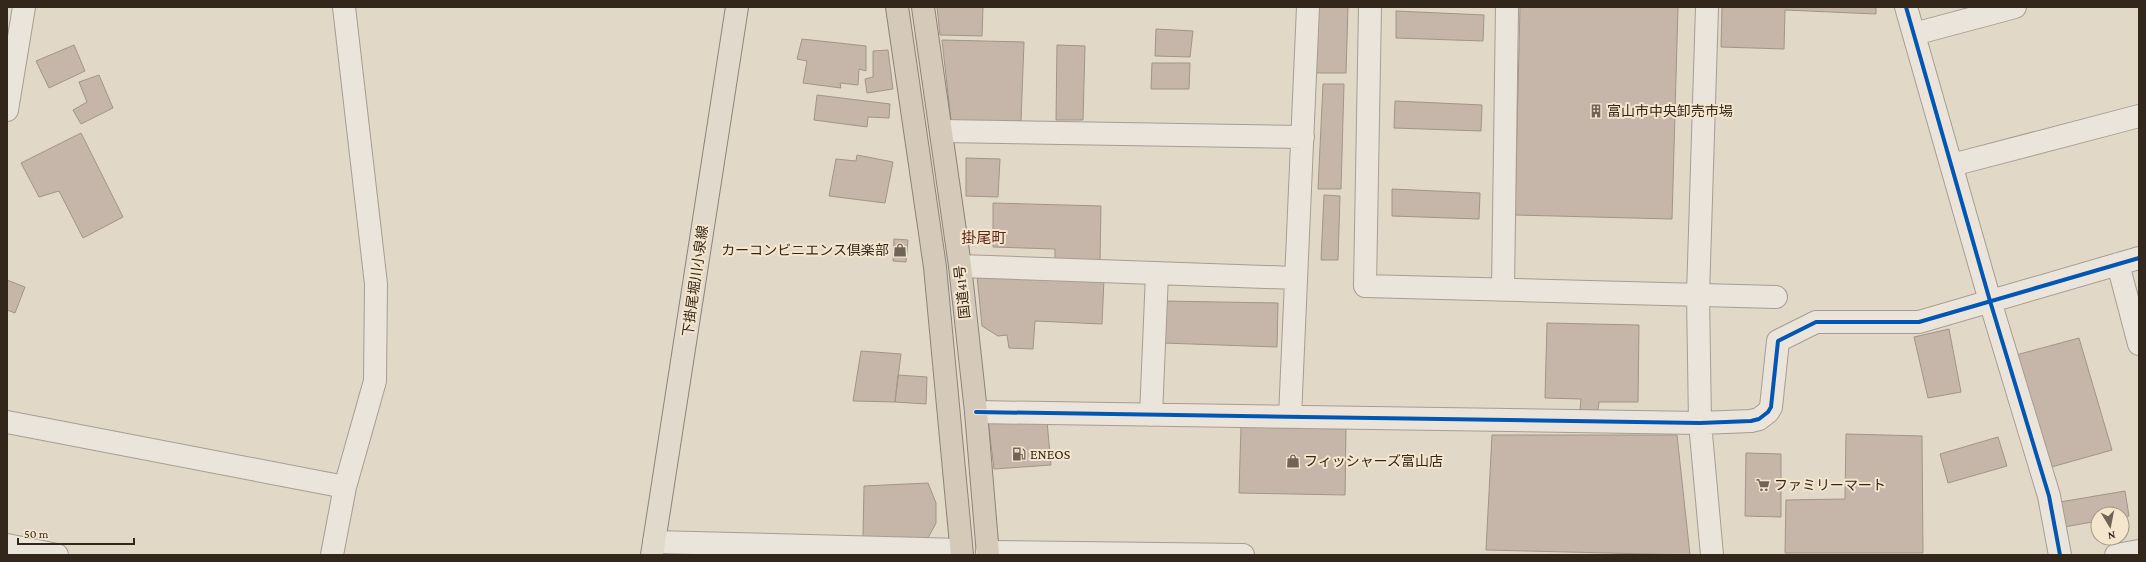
<svg xmlns="http://www.w3.org/2000/svg" width="2146" height="562" viewBox="0 0 2146 562" font-family="'Crimson Pro','Noto Sans JP',serif">
<rect width="100%" height="100%" fill="#e2d8c8"/>
<path fill="#c5b6a9" stroke="#a19488" d="M937,7h46l-1,29 -42,-1z
M1316,7h32l-2,66h-32z
M1520,7h158l-6,212 -157,-4z
M1722,7h154v7l-91,-4 -1,39 -63,-2z
M1396,11l88,4 -1,26 -87,-3z
M1156,29l37,2 -3,26 -35,-1z
M802,39l64,7v25l-7,-2 -1,16 -18,-2 1,5 -38,-5 4,-22 -10,-2z
M942,40l82,2 -3,79h-70z
M74,45l11,26 -36,17 -13,-27z
M1057,45l28,1 -2,74h-27z
M888,50l5,39 -26,4 -2,-14 8,-2v-26z
M1152,63h38l-1,26h-38z
M99,75l14,33 -32,16 -8,-14 14,-8 -8,-20z
M1323,84h21l-3,105h-23z
M817,95l73,9 -1,14 -21,-1 -1,10 -53,-7z
M1395,101l87,4 -1,26 -87,-3z
M81,133l42,84 -40,21 -24,-47 -20,6 -18,-34z
M857,155l36,7 -8,41 -56,-7 7,-37 20,2z
M966,158l34,1 -2,38 -32,-1z
M1392,189l88,4 -1,26 -87,-3z
M1324,195l16,1 -2,64h-17z
M993,203l108,3 -1,55 -45,-1v-11l-62,-2z
M894,239l14,1 -2,22 -13,-1z
M977,276l127,3 -2,45 -67,-3 -2,28 -24,-1 -2,-13 -9,1 -16,-10z
M7,280l18,7 -10,26 -8,-3z
M1164,301l114,2 -1,44 -114,-4z
M1547,323l92,2 -1,77h-39l-1,8h-18l1,-11 -36,-1z
M1949,329l12,63 -33,6 -14,-61z
M2079,338l33,112 -64,18 -32,-113z
M861,351l40,3 -6,48 -42,-1z
M898,375l29,2 -1,27 -31,-2z
M988,420l59,1 4,44 -57,4z
M1241,427l105,2 -1,66 -106,-2z
M1846,434l76,2 1,117h-138l1,-53 59,-1z
M1492,435h185l13,120 -204,-5z
M1998,437l9,29 -59,17 -8,-29z
M1746,453l35,1v63l-36,-1z
M928,483l8,20v20l-8,15 -65,-1 1,-51z
M2125,491l4,25 -7,2v-4h-24v7l-34,6 -4,-25z"/>
<g fill="none" stroke-linecap="round" stroke-linejoin="round">
<g stroke="#a69d92" stroke-width="24">
<path id="minor" d="M1370,7l-5,279 411,11
M1707,7l-9,288 2,128 12,132
M1906,7l84,294 59,195 11,59
M1914,34l101,-27
M7,110l17,-103
M941,131l362,6
M1952,165l187,-49
M2118,264l21,80
M960,266l336,12
M1503,289l4,-282
M976,412l724,11 51,-2 8,-2 9,-7 3,-5 7,-66 38,-19h103l220,-64
M1151,415l6,-141
M1290,417l18,-410
M7,422l338,65
M654,542l307,8
M7,545l50,10
M987,552l256,3
M332,555l13,-68 30,-106 1,-97 -32,-277
M2116,555l23,-4"/>
</g>
<g stroke="#8c8378" stroke-width="24">
<path id="major" d="M652,555l85,-548"/>
</g>
<g stroke="#8c8378" stroke-width="24">
<path id="highway" d="M897,7l38,260 27,288
M923,7l37,259 16,146 12,143"/>
</g>
<use href="#minor" stroke="#eae4da" stroke-width="22"/>
<use href="#major" stroke="#e1d9cb" stroke-width="22"/>
<use href="#highway" stroke="#d5c9b9" stroke-width="22"/>
<g stroke="#f4e6cc" stroke-width="6">
<path id="cycleway" d="M1906,7l84,294 59,195 11,59
M976,412l724,11 51,-2 8,-2 9,-7 3,-5 7,-66 38,-19h103l220,-64"/>
</g>
<use href="#cycleway" stroke="#0057b8" stroke-width="4"/>
</g>
<defs>
<g id="building-bare" transform="scale(1.08)"><path d="M-4-6H4V6H1V3H-1V6H-4ZM-2.5-4.3h1.7v1.8h-1.7ZM.8-4.3h1.7v1.8H.8ZM-2.5-1h1.7V.8h-1.7ZM.8-1h1.7V.8H.8Z" fill="#706458" stroke="#f4e6cc" stroke-width="2.5" paint-order="stroke"/></g>
<g id="shop-bare" transform="scale(1.08)"><path d="M-5-2.5h2.3a2.7 3.5 0 0 1 5.4 0H5L5.5 6h-11ZM-1.5-2.5h3a1.5 2.3 0 0 0-3 0Z" fill="#706458" stroke="#f4e6cc" stroke-width="2.5" paint-order="stroke"/></g>
<g id="fuel-bare" transform="scale(1.08)"><path d="M-5.5-6h7V0h2V4h1.3V-2.5L3-4.5l.8-.8L6-3V5H2.5V1h-1V6h-7ZM-4.2-4.7v3.2H.2V-4.7Z" fill="#706458" stroke="#f4e6cc" stroke-width="2.5" paint-order="stroke"/></g>
<g id="supermarket-bare" transform="scale(1.08)"><path d="M-6-5.5h2.5l.6 2H6L4.5 2H-2.5L-4.4-4H-6ZM-1.5 3.2a1.3 1.3 0 1 0 .1 0ZM3 3.2a1.3 1.3 0 1 0 .1 0Z" fill="#706458" stroke="#f4e6cc" stroke-width="2.5" paint-order="stroke"/></g>
</defs>
<g fill-rule="evenodd">
<use href="#building-bare" x="1596" y="111"/>
<use href="#shop-bare" x="900" y="250"/>
<use href="#fuel-bare" x="1019" y="454"/>
<use href="#shop-bare" x="1293" y="461"/>
<use href="#supermarket-bare" x="1763" y="485"/>
</g>
<g text-anchor="middle" stroke-width="4" stroke-linejoin="round" paint-order="stroke">
<g font-size="14" fill="#33261b" stroke="#f4e6cc" text-anchor="start">
<text x="1607" y="116">富山市中央卸売市場</text>
<text x="889" y="255" text-anchor="end">カーコンビニエンス倶楽部</text>
<text x="1030" y="459">ENEOS</text>
<text x="1304" y="466">フィッシャーズ富山店</text>
<text x="1774" y="490">ファミリーマート</text>
</g>
<g font-size="14" fill="#33261b" stroke="#f4e6cc">
<text transform="translate(695 281) rotate(-82)" y="5">下掛尾堀川小泉線</text>
<text transform="translate(962 292) rotate(-96)" y="5">国道41号</text>
</g>
<g font-size="15" fill="#5f261c" stroke="#f4e6cc">
<text x="984" y="243">掛尾町</text>
</g>
</g>
<rect width="2146" height="562" fill="none" stroke="#33261b" stroke-width="16"/>
<g transform="translate(2110 526) rotate(170)"><circle r="19" fill="#f4e6cc" stroke="#a79985"/>
<path d="M0-3L7 15L0 10L-7 15Z" fill="#706458"/>
<text y="-6" font-size="11" font-weight="bold" text-anchor="middle" fill="#33261b">N</text>
</g>
<path d="M18 538v6h116v-6" fill="none" stroke="#33261b" stroke-width="2"/>
<text x="24" y="538" font-size="12" fill="#33261b" stroke="#f4e6cc" stroke-width="3" paint-order="stroke">50 m</text>
</svg>
